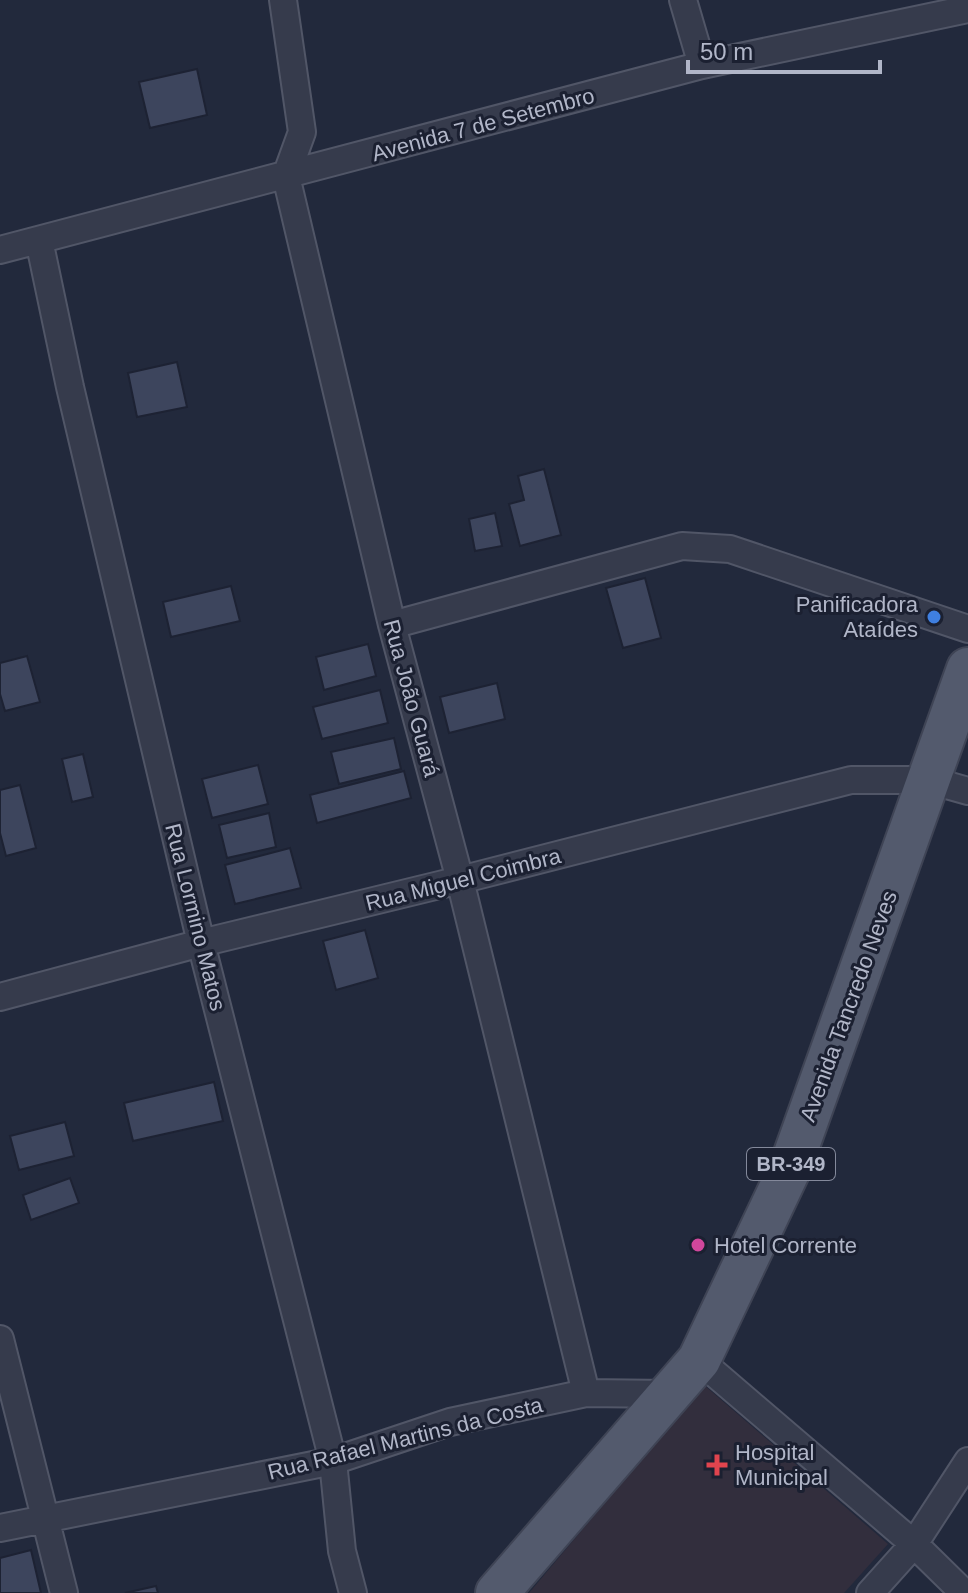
<svg xmlns="http://www.w3.org/2000/svg" width="968" height="1593" viewBox="0 0 968 1593" font-family="Arial,sans-serif">
<rect width="100%" height="100%" fill="#22293c"/>
<path fill="#322e3d" d="M704,1385l184,159 -44,49h-315z"/>
<path fill="#3d455d" stroke="#1d2233" stroke-width="2" d="M197,69l10,46 -57,13 -11,-46z
M177,362l10,45 -50,10 -9,-44z
M544,469l17,66 -41,11 -11,-42 15,-4 -6,-24z
M495,513l7,33 -27,5 -6,-32z
M645,578l16,60 -38,10 -17,-60z
M231,586l9,35 -69,16 -8,-35z
M368,644l8,32 -52,14 -8,-33z
M27,656l13,46 -35,9 -5,-17v-31z
M497,683l8,36 -56,14 -9,-36z
M380,690l8,33 -66,16 -9,-32z
M394,738l7,31 -62,15 -8,-32z
M83,754l10,43 -21,5 -10,-43z
M258,765l10,39 -56,14 -10,-39z
M404,771l7,27 -94,25 -7,-28z
M20,785l16,63 -30,8 -6,-23v-43z
M269,813l7,34 -49,11 -8,-33z
M290,848l11,40 -66,16 -10,-39z
M365,930l13,48 -42,12 -13,-49z
M214,1082l9,39 -90,20 -9,-38z
M65,1122l9,34 -55,14 -9,-34z
M70,1178l9,25 -48,17 -8,-25z
M31,1550l10,43h-41v-35z
M156,1586l2,7h-33z"/>
<g fill="none" stroke-linecap="round" stroke-linejoin="round">
<g stroke="#515667" stroke-width="30">
<path id="minor" d="M283,0l19,132 -16,44 106,449 68,255 126,513
M683,0l19,65
M39,240l31,147 131,556 132,518 9,90 11,42
M0,250l702,-185 266,-56
M392,625l290,-79 48,3 238,80
M0,997l201,-54 259,-63 391,-100h78l39,11
M0,1339l64,254
M699,1360l215,184 50,49
M0,1528l333,-67 117,-39 136,-29 84,1
M870,1593l44,-49 54,-83"/>
</g>
<g stroke="#3f4455" stroke-width="46">
<path id="primary" d="M497,1593l202,-233 91,-192 178,-499"/>
</g>
<use href="#minor" stroke="#363b4c" stroke-width="26"/>
<use href="#primary" stroke="#535a6d" stroke-width="42"/>
</g>
<circle fill="#3f7fe0" stroke="#1b2031" stroke-width="3" cx="934" cy="617" r="8"/>
<circle fill="#d1479c" stroke="#1b2031" stroke-width="3" cx="698" cy="1245" r="8"/>
<path fill="#e0444e" stroke="#1b2031" stroke-width="3" d="M713 1453h8v8h8v8h-8v8h-8v-8h-8v-8h8z"/>
<g text-anchor="middle" stroke-width="6" stroke-linejoin="round" paint-order="stroke">
<rect fill="#1b2031" stroke="#84899b" stroke-width="2" x="747" y="1148" width="88" height="32" rx="6"/>
<g font-size="20" font-weight="bold" fill="#b1b6c8">
<text x="791" y="1171">BR-349</text>
</g>
<g font-size="22" fill="#b1b6c8" stroke="#1b2031">
<text transform="translate(483 124) rotate(-15)" y="8">Avenida 7 de Setembro</text>
<text transform="translate(412 698) rotate(75)" y="8">Rua João Guará</text>
<text transform="translate(463 879) rotate(-14)" y="8">Rua Miguel Coimbra</text>
<text transform="translate(196 917) rotate(76)" y="8">Rua Lormino Matos</text>
<text transform="translate(848 1006) rotate(-70)" y="8">Avenida Tancredo Neves</text>
<text transform="translate(405 1438) rotate(-14)" y="8">Rua Rafael Martins da Costa</text>
</g>
<g font-size="22" fill="#b1b6c8" stroke="#1b2031" text-anchor="start">
<text x="918" y="612" text-anchor="end">Panificadora<tspan x="918" dy="25">Ataídes</tspan></text>
<text x="714" y="1253">Hotel Corrente</text>
<text x="735" y="1460">Hospital<tspan x="735" dy="25">Municipal</tspan></text>
</g>
</g>
<path d="M688 60v12h192v-12" fill="none" stroke="#b1b6c8" stroke-width="4"/>
<text x="700" y="60" font-size="24" fill="#b1b6c8" stroke="#1b2031" stroke-width="6" paint-order="stroke">50 m</text>
</svg>
